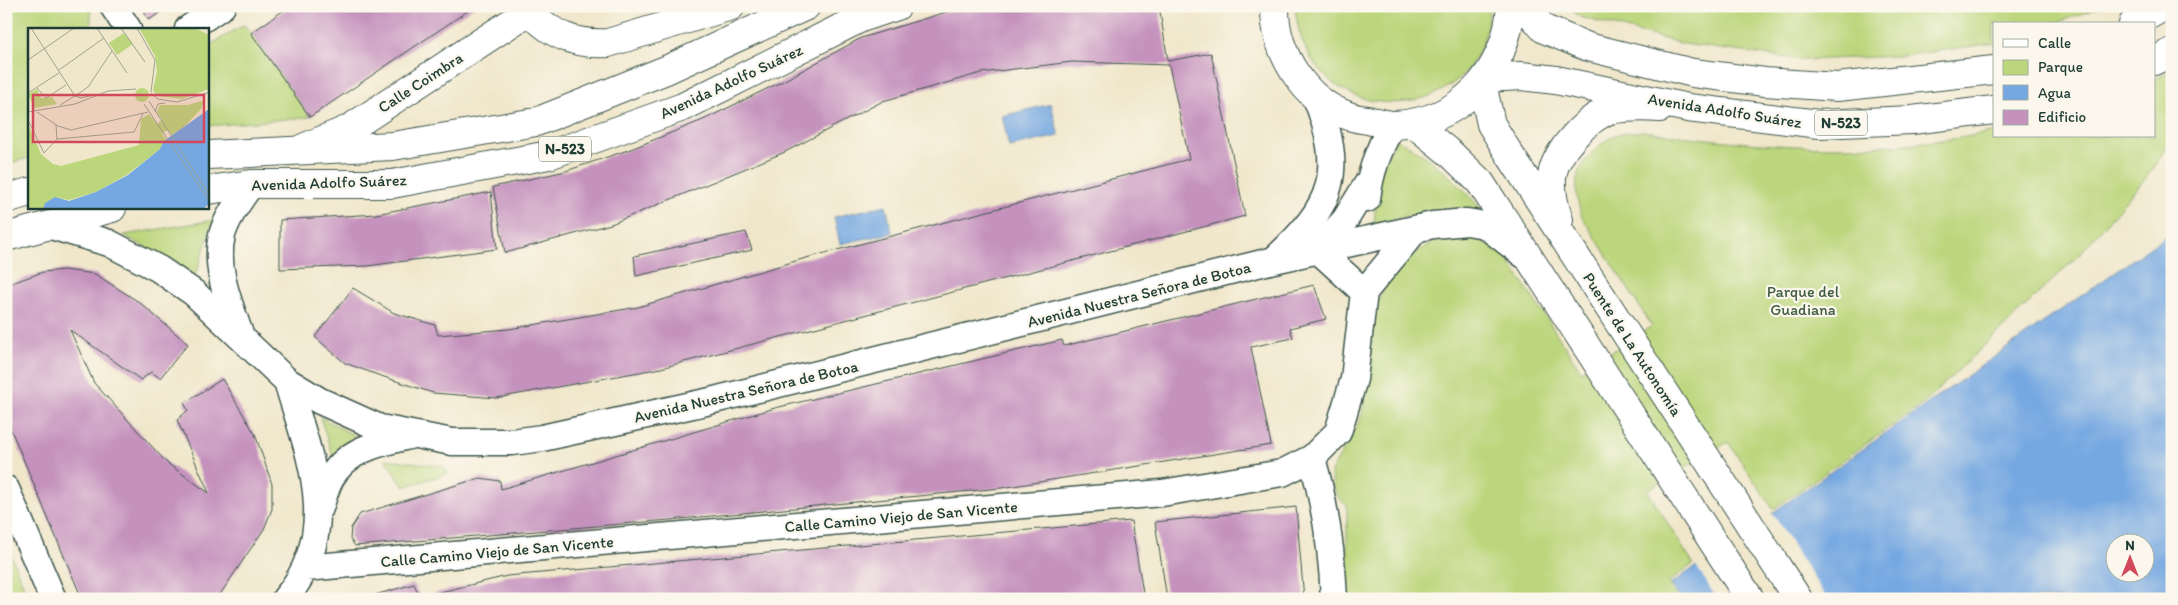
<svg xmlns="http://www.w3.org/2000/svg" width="2178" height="605" viewBox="0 0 2178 605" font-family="Itim,sans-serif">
<rect width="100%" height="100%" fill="#fbf7ec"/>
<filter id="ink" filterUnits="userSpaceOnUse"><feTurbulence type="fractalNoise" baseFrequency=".02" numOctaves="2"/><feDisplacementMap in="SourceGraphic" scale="10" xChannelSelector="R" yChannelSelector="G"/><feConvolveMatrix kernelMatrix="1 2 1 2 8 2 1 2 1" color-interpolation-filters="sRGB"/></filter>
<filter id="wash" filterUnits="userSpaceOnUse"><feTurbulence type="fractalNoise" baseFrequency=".0096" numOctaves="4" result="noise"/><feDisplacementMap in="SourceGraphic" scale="20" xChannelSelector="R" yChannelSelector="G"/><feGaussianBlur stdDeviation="1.12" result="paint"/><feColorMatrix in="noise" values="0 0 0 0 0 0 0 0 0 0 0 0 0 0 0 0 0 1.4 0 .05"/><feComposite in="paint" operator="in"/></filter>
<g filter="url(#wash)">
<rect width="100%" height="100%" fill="#f0e7cb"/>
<path fill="#bbd67b" stroke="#6d8a58" d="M6,6h85v23h-62v129l-23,6z
M1295,6h194c0,124 -184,134 -194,0z
M1567,6h536l-50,18h-59v19l-91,13 -101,4 -118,-16 -104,-27z
M244,25l7,8 59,84 -102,9v-80z
M2172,72v68l-24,35 -69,80 -156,149 -150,105 -45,-67 -81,48 46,74 -25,19 10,16h-331v-94l-8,-6 -6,-12 -2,-15 31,-56 15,-113 10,-22 24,-26 26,-15 24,-2 16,1 27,15 77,117 71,-45 -70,-109c-9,-29 -9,-46 14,-68 6,-6 14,-13 23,-15 7,-2 16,-2 24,-3 95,13 188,22 284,11 23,-3 45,-5 67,-11v5h160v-57z
M1397,139c36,20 62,43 88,75 -34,-13 -76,3 -111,10l4,-51z
M214,220l-19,56 -71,-41z
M320,417l41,22 -28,18z
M385,459l57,7 6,7 -44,14z
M6,544l23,55h-23z"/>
<path fill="#75a7e1" stroke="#4a728a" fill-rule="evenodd" d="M1051,104l8,32 -50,11 -7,-31z
M886,205l6,28 -52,11 -6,-27z
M2172,232v367h-492l-9,-15zM2116,542h30v30h-30z"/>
<path fill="#f0e7cb" d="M1771,511l56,88h-110l-22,-35z"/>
<g id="blocks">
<path fill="#c592be" d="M140,6h30l-21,14z
M290,6h185l-165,111 -59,-84z
M966,6h193l9,55 43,-8 34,163 -584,152 -164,30 -64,-5 -58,-19 -30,-11 -30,-26 38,-49 41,25 41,12 3,10 71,-6 129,-22 168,-49 383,-99 -20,-94 -97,-3 -91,11 -98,28 -98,51 -174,72 -106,29 -12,-66 73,-16 65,-22 72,-29 82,-40 76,-42z
M491,192l6,57 -130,17 -87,3v-49l96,-6z
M746,232l6,18 -116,26 -2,-20z
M64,270l31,4 44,28 49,42 -28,34 -9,-6 -10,8 -71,-50 24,53 73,80 42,30 -32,-73 11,-10 -4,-7 38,-24 33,55 17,50v25l-8,20 -47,70h-135l-76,-181v-133l37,-13z
M1314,285l12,34 -36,9 3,10 -42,9 20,98 -270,43 -331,32 -315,26 -5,-7 1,-11 9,-14 120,-36 20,3 1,8 274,-81 287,-68 2,6z
M1296,507l8,92h-137l-12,-77z
M1131,521l13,78 -780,-1 50,-14 6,13 87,-21z"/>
</g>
</g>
<g filter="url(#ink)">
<use href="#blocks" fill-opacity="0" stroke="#3e564b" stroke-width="1"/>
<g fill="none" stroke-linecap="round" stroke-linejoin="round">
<g stroke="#3e564b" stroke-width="29">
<path id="minor" d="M113,6l15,23
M188,29l34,-23
M1367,199c3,-27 12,-51 25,-74
M48,225l61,18 50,26 35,24 93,88 33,20 60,27 72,14h60l30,-4 164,-36 568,-142 159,-35 34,-3 18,3 39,30
M1275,259c59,-54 70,-86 41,-162
M1364,292l-46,-42 27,-30 24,-39
M240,334c-11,-31 -26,-66 -18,-99 5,-18 18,-35 29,-51
M1312,458c13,46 20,93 22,141
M6,489l47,110
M320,508c3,-10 6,-21 11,-30 16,-29 49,-35 78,-42
M305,568l857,-75 120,-20 30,-15 26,-26 16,-53 10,-87 52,-63
M285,599c58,-70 24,-143 2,-218"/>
</g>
<g stroke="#3e564b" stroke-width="30">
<path id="secondary" d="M526,6c21,28 48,39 82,37l123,-37
M1482,84l9,40 19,31 288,444
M1413,123l38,31 29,28 270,417
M303,148l46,-19 180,-118
M1559,220c-5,-14 -8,-27 -7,-42 1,-24 37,-64 62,-69 15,-2 31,-2 46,-1"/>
</g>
<g stroke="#3e564b" stroke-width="30">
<path id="trunk" d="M1275,6c-1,46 30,96 74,110 7,3 15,3 23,5 7,1 15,4 22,4 68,-3 112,-54 117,-119
M1524,6l20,23 44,18 105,26 72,9 72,5 157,-17
M2133,24l32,-18
M2154,61l18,-9
M1487,78l34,-2 35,4 132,28 131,16 93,-4 82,-10
M208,155l185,-9 143,-24 130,-52 140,-64
M208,190l43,-6h141l157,-29 134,-48 178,-89 36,-12
M6,199l23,-7
M6,237l106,-29"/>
</g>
<use href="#minor" stroke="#fff" stroke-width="26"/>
<use href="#secondary" stroke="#fff" stroke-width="28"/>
<use href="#trunk" stroke="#fff" stroke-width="28"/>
</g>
</g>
<g text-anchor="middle" stroke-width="4.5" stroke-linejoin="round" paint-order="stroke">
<g fill="#fbf7ec" stroke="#61756b" stroke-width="1">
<rect x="1815" y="110.5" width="52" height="25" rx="4"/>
<rect x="539" y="136.5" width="52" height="25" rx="4"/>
</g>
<g font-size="15" font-weight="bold" fill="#1f3d34">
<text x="1841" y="128">N-523</text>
<text x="565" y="154">N-523</text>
</g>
<g font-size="16" fill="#1f3d34" stroke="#fbf7ec">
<text transform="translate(731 81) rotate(-25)" y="6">Avenida Adolfo Suárez</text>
<text transform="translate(420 82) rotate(-33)" y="6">Calle Coimbra</text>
<text transform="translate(1725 110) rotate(9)" y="6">Avenida Adolfo Suárez</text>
<text transform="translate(329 182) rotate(-2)" y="6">Avenida Adolfo Suárez</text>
<text transform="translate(1139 294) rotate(-14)" y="6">Avenida Nuestra Señora de Botoa</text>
<text transform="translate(1633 344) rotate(57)" y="6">Puente de La Autonomía</text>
<text transform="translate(746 391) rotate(-13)" y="6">Avenida Nuestra Señora de Botoa</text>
<text transform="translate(901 516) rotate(-5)" y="6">Calle Camino Viejo de San Vicente</text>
<text transform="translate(497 551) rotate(-5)" y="6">Calle Camino Viejo de San Vicente</text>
</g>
<g font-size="16" fill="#3e5c42" stroke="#fbf7ec">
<text x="1803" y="297">Parque del<tspan x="1803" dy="18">Guadiana</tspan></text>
</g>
</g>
<g transform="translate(28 28)">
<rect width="181" height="181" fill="#f0e7cb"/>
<path d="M111,0h56l14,7v54l-27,10 -25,-3 -4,-6 4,-19 -2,-15zM96,5l9,11 -16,11 -8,-12zM107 67a7 7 0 1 1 14 0a7 7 0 1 1-14 0ZM9,61l4,9 11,-1 5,7 -23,4 -6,-14zM177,72l-4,9 -17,18 -12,8 -4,-5 -6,3 4,6 -6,10 -32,25 -32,18 -27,8 -14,-3 -10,6 -2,6h-15v-85l13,30 12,10 8,2 78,-21 2,-26 8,-5 8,10 5,-4 -5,-8 3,-7h28z" fill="#bbd67b"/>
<path d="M181,81v95l-6,5h-160l2,-6 10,-6 14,4 27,-9 32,-17 32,-26 4,-8z" fill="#75a7e1"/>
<path fill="none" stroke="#9ca38f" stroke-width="1" d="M3,0l44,68 6,2 12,-3M69,0l30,45M93,0l24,34M109,0l18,32 -4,32M0,32l46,-32M31,42l45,-32M9,60l9,10 20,-13M0,65l31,-20M123,65l7,6 19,3 33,-10M47,68l13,-9 24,-36M121,73l61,95M116,76l66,98M32,77l15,-9M0,84l47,-8 33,-13 28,-2M9,84l21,14 13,4 77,-18M127,84l3,-8 7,-1M0,92l16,33 13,-14 -1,-14M29,111l77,-7 9,-18"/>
<path fill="#d1495b" fill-opacity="0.15" stroke="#d1495b" stroke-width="2.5" d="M5,67h171v47h-171z"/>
<rect width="181" height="181" fill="none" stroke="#1f3d34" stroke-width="2.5"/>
</g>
<rect width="2178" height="605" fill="none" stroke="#fbf7ec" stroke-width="25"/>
<rect x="1993" y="22" width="162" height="115" fill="#fbf7ec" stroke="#a3ada2"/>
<rect x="2003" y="39" width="25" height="8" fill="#ffffff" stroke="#a3ada2"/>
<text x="2038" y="48" font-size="15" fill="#1f3d34">Calle</text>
<rect x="2003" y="60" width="25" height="15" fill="#bbd67b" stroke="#a3ada2"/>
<text x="2038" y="72" font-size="15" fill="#1f3d34">Parque</text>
<rect x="2003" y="85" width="25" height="15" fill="#75a7e1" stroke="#a3ada2"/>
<text x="2038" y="98" font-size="15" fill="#1f3d34">Agua</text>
<rect x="2003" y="110" width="25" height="15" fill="#c592be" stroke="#a3ada2"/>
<text x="2038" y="122" font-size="15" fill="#1f3d34">Edificio</text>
<g transform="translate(2130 558)"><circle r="24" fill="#fbf7ec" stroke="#a3ada2"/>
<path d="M0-4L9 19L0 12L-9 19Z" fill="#d1495b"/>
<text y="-8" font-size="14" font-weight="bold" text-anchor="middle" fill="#1f3d34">N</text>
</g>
</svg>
